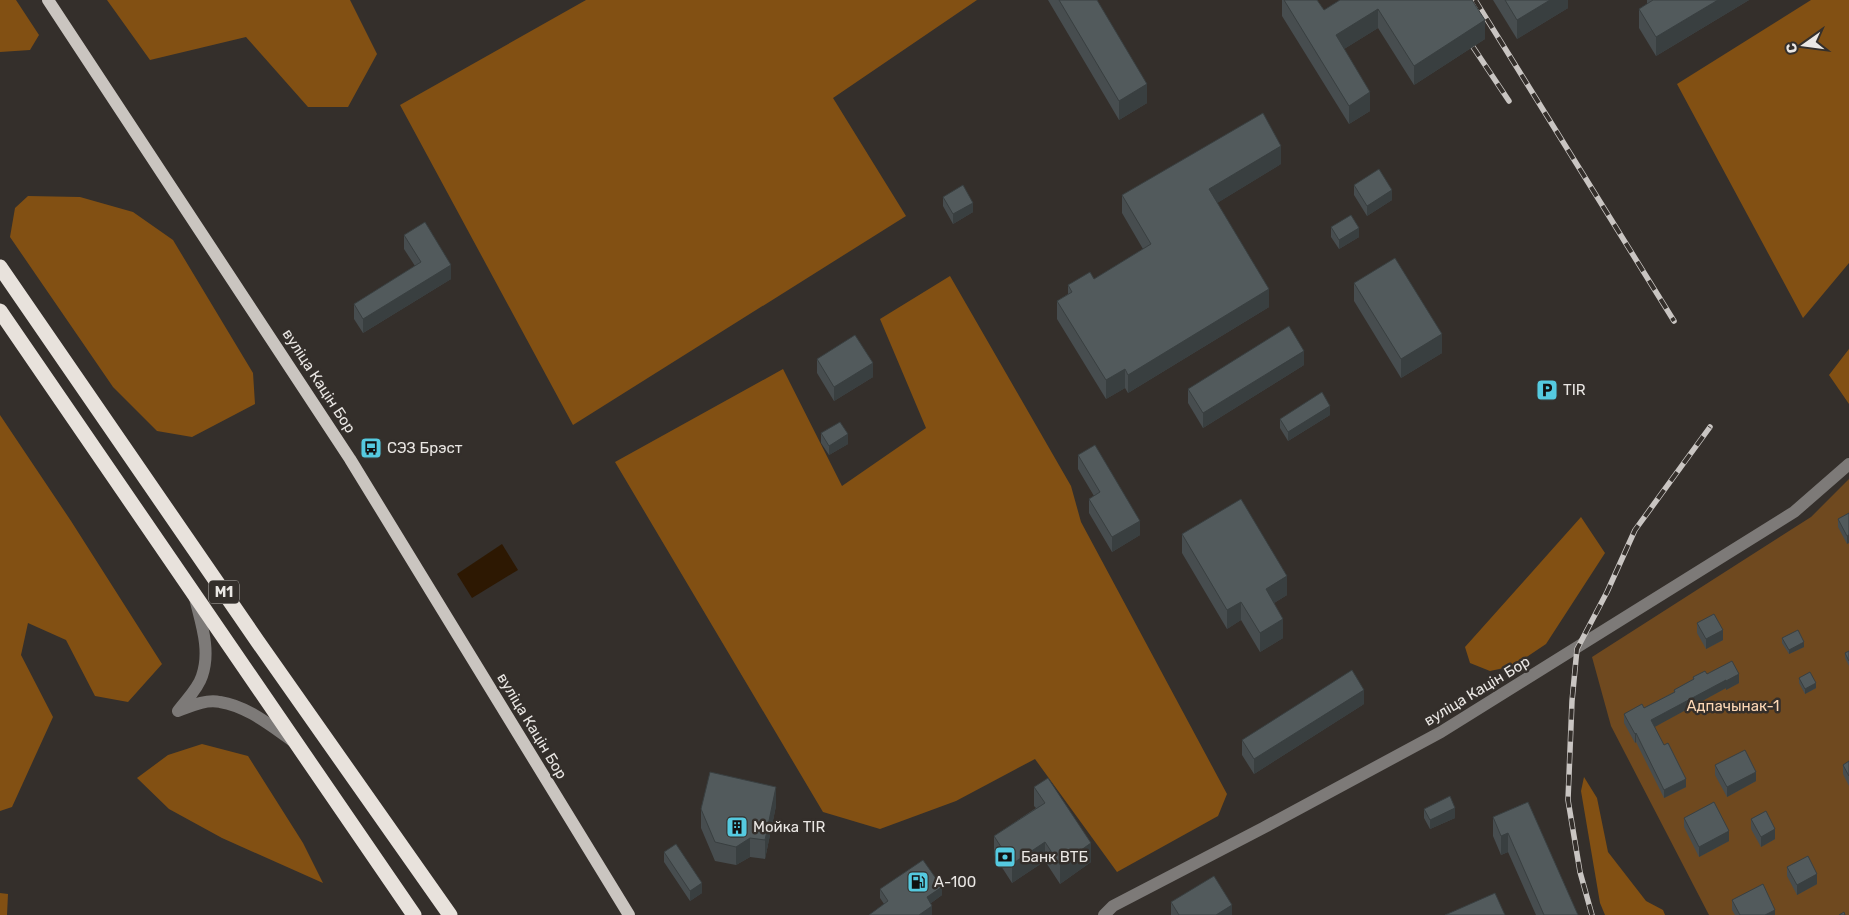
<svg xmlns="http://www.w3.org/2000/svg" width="1849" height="915" viewBox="0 0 1849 915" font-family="Rubik,sans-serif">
<rect width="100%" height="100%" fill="#342f2b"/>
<path fill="#6f491f" d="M1849,479v436h-140l-98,-189 -19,-69 219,-140z"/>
<path fill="#825013" d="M0,0h16l23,35 -9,15 -30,2z
M107,0h243l27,54 -29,53h-40l-62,-70 -96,23z
M586,0h391l-144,98 73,118 -333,209 -173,-320z
M1811,0h38v263l-46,55 -126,-234z
M28,196l52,1 53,15 40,28 80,133 2,31 -63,33 -35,-6 -44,-44 -103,-150 5,-29z
M950,276l121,210 10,36 146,272 -9,22 -101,56 -82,-113 -79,42 -76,28 -57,-17 -208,-350 168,-93 59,117 84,-58 -46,-109z
M1849,349v55l-20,-29z
M0,415l71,106 91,143 -34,38 -33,-6 -29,-56 -38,-17 -7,32 32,62 -41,90 -12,4z
M1581,517l24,36 -59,91 -33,22 -23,5 -20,-8 -5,-16z
M202,744l46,12 55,87 20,40 -101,-45 -53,-29 -32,-31 31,-23z
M1584,777l13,21 11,54 38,49 17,9 2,5h-60l-5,-12 -19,-112z
M0,893l8,1 -1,21h-7z"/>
<path fill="#2d1802" d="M502,544l16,26 -46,28 -15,-24z"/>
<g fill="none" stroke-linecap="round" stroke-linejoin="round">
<path stroke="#7d7a78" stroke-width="12" d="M178,711c13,-5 28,-12 42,-9 27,4 51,24 73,39
M178,711c8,-11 20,-22 24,-35 9,-26 -1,-53 -7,-78
M1104,915l9,-9 150,-78 178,-96 353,-220 55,-48"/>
<path stroke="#cac5c0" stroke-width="12" d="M48,0l302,459 279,456"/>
<path stroke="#e8e2dc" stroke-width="15" d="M0,267l258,375 192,273
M0,311l414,604"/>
<g stroke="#c9c5c2" stroke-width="5.5">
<path id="rail" d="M1475,0l199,321
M1473,47l36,54
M1592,915l-12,-43 -12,-72 4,-99 5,-52 30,-57 28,-62 75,-103"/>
</g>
<use href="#rail" stroke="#342f2b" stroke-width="4" stroke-dasharray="11" stroke-linecap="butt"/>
</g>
<path fill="#474d4f" d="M1048,0h49l50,103 -28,17z
M1282,0h35l7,10 16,-10 145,39 -71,46 -36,-57 -34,21 26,62 -21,13 -67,-108z
M1493,0h75v8l-51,31z
M1647,0h102l-93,56 -17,-28v-19l8,-5z
M1281,164l-64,39 52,104 -141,86 -3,-5 -19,11 -49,-80v-18l11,-7v-9l26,-6 49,-30 -21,-36v-18z
M1354,185l38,15 -25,16 -13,-21z
M943,197l30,15 -20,12 -10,-18z
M1331,227l28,10 -20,12 -8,-12z
M404,235l47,44 -88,54 -9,-14v-15l61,-38 -11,-17z
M1354,283l88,70 -41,25 -47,-77z
M817,359l56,18 -39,24 -17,-28z
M1304,365l-101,63 -15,-25v-14z
M1330,415l-42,26 -8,-13v-9z
M821,433l27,11 -19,11 -8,-12z
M1078,455l62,80 -28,17 -23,-39v-14l5,-3 -16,-27z
M1849,513l-2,31 -9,-17v-8z
M1182,534l105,61 -13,8 9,35 -23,14 -19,-32 -14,9 -45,-76z
M1697,623l26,17 -17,9 -9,-16z
M1782,638l22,9 -15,7 -7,-11z
M1849,651v15l-4,-8v-5z
M1707,674l32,9 -13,7v-2l-72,39 32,60 -22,11 -28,-56 -1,1 -11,-20v-9l20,-6 30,-16v-2l19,-11v-2z
M1799,678l17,10 -11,6 -6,-11z
M1364,704l-110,70 -12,-19v-15z
M1849,761v25l-6,-12v-9z
M1715,765l41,16 -29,16 -12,-22z
M1034,787l57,75 -31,22 -15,-23 -33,22 -18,-28v-19l42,-28 -2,-2z
M1528,802l50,113h-42l-28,-63 -7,3 -8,-19v-19z
M776,806l-11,53 -15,-2 -14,8 -21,-4 -14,-33v-19z
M1424,809l31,9 -25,11 -6,-11z
M1684,818l45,23 -30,16 -15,-30z
M1751,819l24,20 -14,8 -10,-18z
M664,852l38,41 -12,8 -26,-39z
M1787,867l30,17 -20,11 -10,-19z
M880,889l62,6 -11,8 1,11 -1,1h-62l15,-11 -4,-6z
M1732,900l43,15h-40l-3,-5z
M1171,902l61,13h-61z"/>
<path fill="#393f40" d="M1550,0h18v8l-51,31v-19z
M1718,0h31l-93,56v-19z
M1378,9v19l-42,26v-19z
M1485,20v19l-71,46v-19z
M1147,84v19l-28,17v-19z
M1370,92v19l-21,13v-18z
M1281,146v18l-72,44v-19z
M1392,190v10l-25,16v-10z
M973,203v9l-20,12v-10z
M1359,228v9l-20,12v-9z
M451,265v14l-88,54v-14z
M1269,289v18l-141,86v-18z
M1442,334v19l-41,25v-19z
M1304,351v14l-101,63v-15z
M873,363v14l-39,24v-14z
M1125,369v19l-19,11v-19z
M1330,406v9l-42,26v-9z
M848,434v10l-19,11v-9z
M1140,521v14l-28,17v-15z
M1849,535v8l-2,1v-8z
M1287,576v19l-21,13v-19z
M1241,602v18l-14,9v-19z
M1283,619v19l-23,14v-19z
M1723,630v10l-17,9v-10z
M1804,642v5l-15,7v-4z
M1739,674v9l-13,7v-9z
M1726,680v8l-75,41v-9z
M1816,683v5l-11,6v-5z
M1364,690v14l-110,70v-15z
M1636,733v9l-1,1v-9z
M1756,772v9l-29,16v-10z
M1686,779v8l-22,11v-8z
M776,787v19l-11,53v-19z
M1455,808v10l-25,11v-9z
M1775,829v10l-14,8v-10z
M1729,831v10l-30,16v-10z
M1508,833v19l-7,3v-19z
M750,838v19l-14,8v-18z
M1045,842v19l-33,22v-19z
M1091,843v19l-31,22v-19z
M1817,874v10l-20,11v-10z
M702,883v10l-12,8v-10z
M942,887v8l-15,11v-9z
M1232,905v10h-16z
M932,906v8l-1,1h-12z
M1775,910v5h-10z"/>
<path fill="#525a5c" stroke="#393f40" d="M1059,0h38l50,84 -28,17z
M1284,0h33l7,10 16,-10h132l13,20 -71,46 -36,-57 -42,26 34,57 -21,14z
M1505,0h45l-33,20z
M1653,0h65l-62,37 -17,-28z
M1263,113l18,33 -72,43 60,100 -141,86 -3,-6 -19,11 -49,-79 15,-9 -4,-7 22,-13 4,7 57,-35 -29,-49z
M1379,169l13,21 -25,16 -13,-21z
M963,185l10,18 -20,11 -10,-17z
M1351,215l8,13 -20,12 -8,-13z
M425,222l26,43 -88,54 -9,-15 67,-42 -17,-27z
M1395,258l47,76 -41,25 -47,-76z
M1289,326l15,25 -101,62 -15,-24z
M855,335l18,28 -39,24 -17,-28z
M1322,392l8,14 -42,26 -8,-13z
M840,422l8,12 -19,12 -8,-13z
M1095,445l45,76 -28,16 -23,-38 11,-7 -22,-37z
M1241,499l46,77 -21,13 17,30 -23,14 -19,-31 -14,8 -45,-76z
M1849,513v22l-2,1 -9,-17z
M1714,614l9,16 -17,9 -9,-16z
M1798,630l6,12 -15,8 -7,-12z
M1849,651v10l-4,-8z
M1732,661l7,13 -13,7v-1l-75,40 13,25 4,-2 18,36 -22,11 -28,-57 -1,1 -11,-20 18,-10 2,4 31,-16 -1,-2 20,-11 -1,-2 12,-6 2,3z
M1352,670l12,20 -110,69 -12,-19z
M1810,672l6,11 -11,6 -6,-11z
M1745,750l11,22 -29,15 -12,-22z
M1849,761v15l-6,-11z
M710,772l66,15 -11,53 -15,-2 -14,9 -21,-5 -14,-33z
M1048,778l43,65 -31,22 -15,-23 -33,22 -18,-28 51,-33 -11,-16z
M1450,796l5,12 -25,12 -6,-11z
M1528,802l50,113h-34l-36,-82 -7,3 -8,-19z
M1714,802l15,29 -30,16 -15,-29z
M1766,811l9,18 -14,8 -10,-18z
M676,844l26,39 -12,8 -26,-39z
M1808,856l9,18 -20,11 -10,-18z
M923,860l19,27 -15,10 5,9 -13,9h-50l19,-14 -8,-12z
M1214,876l18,29 -16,10h-37l-8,-13z
M1763,884l12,26 -10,5h-25l-8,-15z
M1495,893l10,22h-60z
M1844,912l1,3h-6z"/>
<defs>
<g id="parking-square" transform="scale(1.125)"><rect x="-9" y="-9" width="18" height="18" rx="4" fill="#55cae0" stroke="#342f2b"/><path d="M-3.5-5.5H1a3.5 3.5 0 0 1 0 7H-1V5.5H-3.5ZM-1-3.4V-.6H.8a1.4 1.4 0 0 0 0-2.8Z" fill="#111"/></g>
<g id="bus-square" transform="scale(1.125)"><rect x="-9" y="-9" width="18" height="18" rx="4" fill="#55cae0" stroke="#342f2b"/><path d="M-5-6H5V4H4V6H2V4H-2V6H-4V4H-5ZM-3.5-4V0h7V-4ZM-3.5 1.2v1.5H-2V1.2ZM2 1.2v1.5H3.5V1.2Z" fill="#111"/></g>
<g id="building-square" transform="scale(1.125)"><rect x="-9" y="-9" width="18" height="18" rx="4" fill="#55cae0" stroke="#342f2b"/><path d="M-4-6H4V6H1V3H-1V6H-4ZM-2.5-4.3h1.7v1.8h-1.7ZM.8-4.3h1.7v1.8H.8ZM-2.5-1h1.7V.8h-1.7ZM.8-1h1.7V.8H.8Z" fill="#111"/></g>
<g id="bank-square" transform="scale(1.125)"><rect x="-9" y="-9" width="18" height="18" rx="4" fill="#55cae0" stroke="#342f2b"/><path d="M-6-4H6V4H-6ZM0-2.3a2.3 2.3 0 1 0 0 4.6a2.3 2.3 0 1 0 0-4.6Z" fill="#111"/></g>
<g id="fuel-square" transform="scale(1.125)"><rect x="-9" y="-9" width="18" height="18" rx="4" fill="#55cae0" stroke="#342f2b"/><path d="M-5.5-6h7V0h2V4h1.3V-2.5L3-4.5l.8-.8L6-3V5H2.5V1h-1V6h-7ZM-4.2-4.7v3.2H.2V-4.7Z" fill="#111"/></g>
</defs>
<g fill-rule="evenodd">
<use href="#parking-square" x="1547" y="390"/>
<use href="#bus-square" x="371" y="448"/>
<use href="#building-square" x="737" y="827"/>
<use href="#bank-square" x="1005" y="857"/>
<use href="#fuel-square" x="918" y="882"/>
</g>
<g text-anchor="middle" stroke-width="5" stroke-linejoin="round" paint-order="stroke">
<rect fill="#342f2b" stroke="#b3b0ac" stroke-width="1" x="209" y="580.5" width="30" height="23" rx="4"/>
<g font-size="14" font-weight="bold" fill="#eae7e4">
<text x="224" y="597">М1</text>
</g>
<g font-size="15" fill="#eae7e4" stroke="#342f2b">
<text transform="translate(319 381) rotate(57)" y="5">вуліца Кацін Бор</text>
<text transform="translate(1477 691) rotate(-31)" y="5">вуліца Кацін Бор</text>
<text transform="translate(532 726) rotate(59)" y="5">вуліца Кацін Бор</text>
</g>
<g font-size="15" fill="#eae7e4" stroke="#342f2b" text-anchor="start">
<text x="1563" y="395">TIR</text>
<text x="387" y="453">СЭЗ Брэст</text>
<text x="753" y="832">Мойка TIR</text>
<text x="1021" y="862">Банк ВТБ</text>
<text x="934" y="887">А-100</text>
</g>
<g font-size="15" fill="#fcd7b5" stroke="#342f2b">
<text x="1733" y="711">Адпачынак-1</text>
</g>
</g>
<g transform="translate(1804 45) rotate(256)" stroke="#342f2b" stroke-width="4" paint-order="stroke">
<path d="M0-4L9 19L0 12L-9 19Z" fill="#eae7e4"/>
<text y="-8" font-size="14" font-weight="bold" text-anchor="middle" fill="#eae7e4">С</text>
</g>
</svg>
